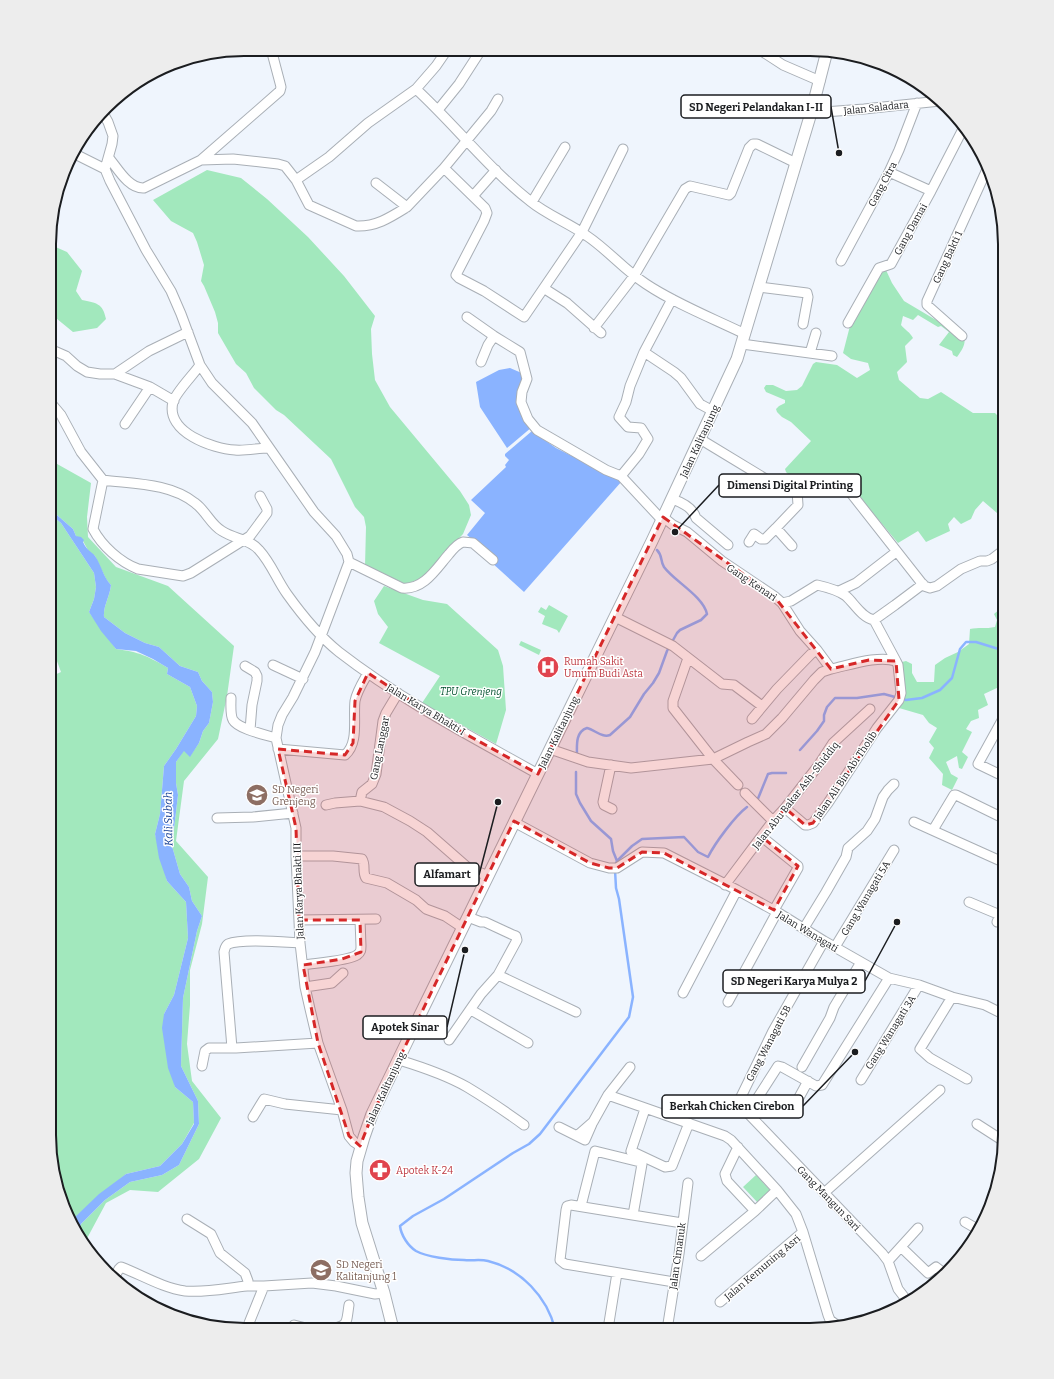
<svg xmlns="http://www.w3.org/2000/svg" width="1054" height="1379" viewBox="0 0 1054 1379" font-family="Bitter,serif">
<rect width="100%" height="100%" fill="#eff5fd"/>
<path fill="#a2e8bd" d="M207,170l34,8 26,21 41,38 36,39 31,40 -4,13 1,25 3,26 15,27 70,84 9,14 2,10 -8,19 -41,44 -16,6 -41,-18 1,-39 -2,-10 -9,-10 -24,-48 -47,-44 -8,-5 -22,-22 -8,-15 -10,-9 -18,-31v-10l-3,-11 -11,-26 -3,-5 3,-16 -7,-23 -4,-9 -22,-12 -18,-21z
M51,245l16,7 15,19 -6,20 6,9c14,3 21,3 24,19l-9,9 -24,4 -22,-18c0,-8 7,-17 0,-22z
M886,270l6,13 12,18 32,19 16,1c13,15 18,19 5,36l-4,-2 -1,-4 -13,-6 10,-13 -8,-6 -3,1 -20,-12 -5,5 -10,-4 -2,9c4,5 9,7 12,13l-8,8 2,16 -10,10 2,8 21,18 8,1 13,-7 32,21h22l10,10 -1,96 -21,-18 -8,9 -4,9 -10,5 -7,-7 -6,7 2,7 -24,11 -8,-11 -20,12 -57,-68h-2l-17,6 -21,6 -15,-15 -1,-3 26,-28 -20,-19 -9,-5 -5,-5 -1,-3 3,-3 6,-3v-3l-19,-8 -2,-4 2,-3h7l13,6 11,-1 5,-4 11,-22 3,-2 21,3 20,13 13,-8 -2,-7 -17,-4 -8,-6 8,-31 31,-51z
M50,460l41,23 -4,34 1,20 28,30 52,19 66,60 -7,50 -9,43 -34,42 -8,60 32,36 -6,47 -12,46v35l-3,39 5,37 29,37 -22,41 -41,33 -28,-2 -24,13 -22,41 -6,-10 3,-10 24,-24 25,-18 32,-7 17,-10 20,-41 -1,-23 -17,-35 2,-68 14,-67 5,-15 -10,-15 -3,-14 -9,-13 -8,-28 6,-51 -2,-12v-21l8,-12 6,6 9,-13 4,-12 6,-8 4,-21 -1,-10 -10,-11 -4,-9 -18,-6 -21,-19 -14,-4 -20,-10 -21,-16c-1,-11 6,-21 7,-32l-5,-6 -11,-23 -6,-4 -6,-11 -7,-5 -3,-7 -23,-20z
M50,514l11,9 33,50 2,14 -2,12 -5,13 27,37c23,3 32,7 52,19l-1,6 23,13 7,19 -1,10 -20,33 -12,17 -4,48 -5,20 12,47 19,21 2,36 -14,57 -10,19 11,73 18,15 1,21 -12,21 -22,22 -34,8 -53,45 -2,5 -15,-39 -7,-50 1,-458 11,-5 -7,-19 -4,1z
M384,586l39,14 24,4 51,46 5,16 3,44 -10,34 -74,-41 18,-27 -61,-33 9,-16 -10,-13 -4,-13z
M549,605l19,11 -9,17 -2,-3 -15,-6 3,-8 -7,-4 3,-5 5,3z
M1002,607l3,3v80l-6,-3 -15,7 4,11 -10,5 1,8 -8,3 -5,8 6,3 -10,20 6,5 -6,12 -3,-1 -2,-12 -11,6 5,12 7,4 -6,12 -10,-5 1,-11 -14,-16 5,-10 -5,-6 8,-14 -8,-5 -6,-8 -24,-7c6,-18 1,-29 3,-46l4,-1 6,3v9l5,9h17l1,-17 10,-7 13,-6 11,-8 1,-15c8,-2 16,0 25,-2l2,-7 -3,-6z
M521,641l20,9 -2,5 -20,-10z
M756,1175l15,16 -13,12 -15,-16z"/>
<path fill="#8ab3ff" d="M510,368l14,6 -4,19 12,34 -25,21 -27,-41 -4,-25 23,-12z
M532,431l24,17 66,33 -98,111 -33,-30 4,-4 -28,-23 18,-22 -14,-13 35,-33 -1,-2 4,-5 -4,-4v-2z
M50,509l23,20 3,7 5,1 3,3 -1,2c4,9 8,9 12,14 7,10 8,21 16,29 -1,11 -8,21 -7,32l21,16 20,10 14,4 21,19 18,6 4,9 10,11 1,10 -4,21 -6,8 -4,12 -9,14 -6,-6 -8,11v21l2,12 -6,51 8,28 9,13 3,14 10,15 -5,15 -14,67 -2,68 17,35 1,23 -20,41 -17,10 -32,7 -25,18 -24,24 -3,10 -7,-10 2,-5 26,-25 27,-20 34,-8 22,-22 12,-20 -1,-22 -18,-15 -7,-19 -6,-40 2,-14 10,-19 14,-57 -2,-36 -19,-21 -8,-23 -4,-24 5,-20 4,-48 12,-17 20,-33 1,-10 -7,-19 -23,-13 1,-6 -15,-9 -17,-8 -20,-2 -15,-18 -12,-19 5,-13 2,-12 -2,-14 -33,-50 -11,-9z"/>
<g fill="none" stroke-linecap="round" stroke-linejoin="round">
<path stroke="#8ab3ff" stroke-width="2.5" d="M800,750l17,-19 7,-10v-6l3,-8 8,-9h22l27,-4 22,6 16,-2 18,-8 12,-12 8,-29 6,-7h10l29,9
M577,756c0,-10 -2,-24 10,-28 8,2 15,10 23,7l20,-18 14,-23 9,-11 6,-10 8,-22 10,-18 3,-3 21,-10 6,-6c-4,-18 -33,-33 -43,-47 -4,-6 -1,-11 -7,-17
M576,772v22l4,9 11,18 20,18 2,12 4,10
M757,801l11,-27 4,-1h14
M615,865l2,-4 15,-15 10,-7 42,-2 14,15 10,5c7,-14 27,-41 39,-50
M555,1329c-8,-32 -34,-60 -67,-68 -8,-2 -16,0 -24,-1 -13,0 -37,-3 -48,-9 -8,-5 -15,-16 -16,-25l13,-10 31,-17 69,-46 16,-9 11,-10 89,-117 4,-20 -14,-98 -3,-11 -1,-18"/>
<g stroke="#a9afb6" stroke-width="11">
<path id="minor" d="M447,50l-11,16 -20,23c39,36 72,79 114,112 17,14 39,22 57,35 21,14 37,34 59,48 30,20 66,34 99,50
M760,50l23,15 37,16
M438,110l21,-26 22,-34
M103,113l5,9 5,14 -1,8 -7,25 5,12 36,69 25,41 10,23 19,51 12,18 40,40 62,89 22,24 11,18 2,8 -34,90 -22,45 -11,18 -4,10 -2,13 20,90v28l4,87 5,44 5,22 8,34 24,67 7,26 5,6 6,4
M811,113l53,-4 76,-8
M73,153l32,16
M109,158c9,11 20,31 35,30l57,-28 79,-69 1,-4 -1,-4 -9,-34
M201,160l32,-1 45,5 7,2 11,14 33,-23 39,-34 48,-34
M444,168l47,-57 7,-12
M889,172l42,19
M296,180l13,25 47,21c20,1 35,-9 51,-19
M376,183l31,24 37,-39 41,40 2,5 -3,8 -28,54 3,3 25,13 40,26 58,-85 41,-83
M473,196l23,-26
M532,202l33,-55
M841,261l48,-89 10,-22 18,-47
M759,287l48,6 1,4 -5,27
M545,289l22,14 34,30
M467,317l27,19 26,16 7,27 -5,13 -1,10 7,17 9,11 69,40 15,6
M848,323l31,-55 12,-4 40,-73 33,-64
M594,328l40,-52 51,-87 5,-3 39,9 2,-2 18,-45 4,-4h4l39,19
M962,336l-35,-31v-4l61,-134
M742,344l90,12
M50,349l16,7 11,10 10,6 13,2h15l35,13 24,14
M644,352l30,20 7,6 19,26 13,7
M810,353l6,-20
M481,362l7,-17 6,-9
M200,365c-6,9 -24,27 -27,37 -8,30 40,47 62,48 11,1 23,-2 34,-2
M115,374l34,-23 39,-19
M50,402l11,13 20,37 22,28c31,4 67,3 92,23 11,8 16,22 27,28 12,8 28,8 37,19 12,13 18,30 28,44 15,21 32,42 52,58 62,48 131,84 199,122
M125,424l25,-37
M700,439l84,51c5,1 11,2 16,1 14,-3 28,-15 43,-8l81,103 6,2 7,-2 24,-17 19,-8h7l5,-2 13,-10
M103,480l-10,49c9,17 27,33 45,40l45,7 8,-3 59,-37 17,-23v-4l-7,-13
M672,499c9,3 21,9 24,19l32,27
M663,517l10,8 14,7 35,29 52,35 8,7 9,-2 26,-16c9,2 21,5 29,11 8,7 16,22 28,24l21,-15 28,-21
M662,520l-41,-44 18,-22 9,-15 -7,-11 -13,-1 -9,-10 7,-15 4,-16 14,-34 28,-53
M749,542l5,-8 7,5h4l11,-11
M792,546l-16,-18 22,-23 -1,-14
M349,562l53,26c22,2 34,-19 47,-34 4,-5 8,-10 14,-12l10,1 20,17
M839,591l17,-8 40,-31
M782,603l18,28 17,19
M615,617l58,29 49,38 12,1 28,21
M874,620l22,41
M688,658l-15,43v7l40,51 25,26
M273,665l30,14
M245,666l10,6 2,4v5l-5,24 -2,25
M231,698c0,6 -1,17 2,22 5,9 33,15 43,18
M752,719l25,-30 34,-35 6,-4 14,19c19,-4 47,-14 65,-8l2,4 3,28 -2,7 -22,28 -49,75 -15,20 -5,2h-3l-20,-17
M278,749l67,6c14,-12 8,-36 10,-54 2,-10 8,-19 13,-28
M550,749l38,13 43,6 82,-9 35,-17 18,-8 16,-16 32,-38 8,-8 9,-3
M611,765l-8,37 1,3 8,4
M1005,777l-27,-13 27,-49
M745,793l28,28
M360,801l2,-9 10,-8 4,-10 7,-53 3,-8 12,-20
M326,805l9,-2 25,-2 24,6 26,14 17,11 40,35 21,9
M217,818l36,-1 40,-4
M514,822l76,41 19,5h8l25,-16 22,1 73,37 40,22 47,29 65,37 30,7 33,12 33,8 20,10
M914,822l91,41
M933,830l21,-35h2l49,24
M762,837l36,29v2l-24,42
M296,856h37l29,3c4,6 0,13 4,19l21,5 29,17 10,9 19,7 18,12
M725,885l48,-64 12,-13 33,-42 15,-23 37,-34
M969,902l31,13
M299,920l77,-1
M997,922l8,-17
M804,928l22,-36 20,-35 2,-9 19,-17 8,-12 8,-22 5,-7 6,-6
M824,941l-51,90 -35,72 144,150 6,8 10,28 10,13
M835,947l59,-97
M303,965c12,-2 45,-4 54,-10 4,-3 4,-5 4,-9l-1,-26
M498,975l78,37
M305,987l27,-4 11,-10
M683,993l54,-103
M952,997l-32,52 10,9 37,21
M728,1002l49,-90
M471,1010l57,33
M449,1040l32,-46 17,-19 19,-35 -1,-4 -3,-1 -28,-13h-4l-13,-5
M232,1048l-8,-96c1,-3 1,-6 4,-8 14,-6 56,-2 72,-1
M399,1060c23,7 47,15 68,27 20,12 39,25 57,38
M202,1066l3,-15 4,-3h27l82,-5
M802,1067l28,-49 4,-11 27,-45
M861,1080l58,-95
M608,1095l117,41 6,4 46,50 19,24 7,18 25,83 2,5 8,6
M796,1103l12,-22
M753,1105l25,-39 4,1 34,19 6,-1 67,-107
M645,1109l-14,42 34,16 7,-1 17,-43
M253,1117l11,-18 21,5 57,6
M977,1124l28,18
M559,1127l26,13 7,-16
M577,1136l16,-14 15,-27 22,-28
M738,1147l-13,27 2,7 28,30
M824,1193l116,-103
M581,1206l14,-55 45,11 2,2 -9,51
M187,1219l24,15 9,19 25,20 3,8 -1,5h17l48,-3 24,3 39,8 9,-1
M965,1222l14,8
M901,1247l27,26 8,-6 9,7
M701,1256l54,-45 22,-21
M888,1261l30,-33
M114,1278l5,-9 2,-2c21,8 42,21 64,24 21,2 42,-3 62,-5
M674,1282l-109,-18 -5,-4 6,-50 1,-4 4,-1 111,18
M720,1302l83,-70
M247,1328l17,-42
M294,1329v-4l16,4
M328,1329c21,-3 18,-5 21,-24
M608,1329l9,-56
M667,1330l12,-76 9,-71"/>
</g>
<g stroke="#a9afb6" stroke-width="13">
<path id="major" d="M393,1329l-9,-36 -22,-70 -4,-26 -2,-24 1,-12 7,-24 8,-23 45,-93 235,-480 85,-182 74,-246 16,-62"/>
</g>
<use href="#minor" stroke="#fff" stroke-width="9"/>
<use href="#major" stroke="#fff" stroke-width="11"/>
</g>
<path fill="#d62828" fill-opacity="0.2" stroke="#d62828" stroke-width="3" stroke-dasharray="8 5" stroke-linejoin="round" d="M663,517l111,79 57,73 38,-9 27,1 3,39 -86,123 -8,2 -20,-17 -23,29 36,29 -24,44 -110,-57 -22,-1 -25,16h-8l-19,-5 -76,-42 -141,292 -13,33 -11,-10 -31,-93 -15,-78 39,-6 19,-7 -1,-32h-61l-3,-92 -18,-79 67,6 8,-12 2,-42 13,-28 76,49 94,52z"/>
<defs>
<g id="hospital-disc" transform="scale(1.15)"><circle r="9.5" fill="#e0444e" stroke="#fff"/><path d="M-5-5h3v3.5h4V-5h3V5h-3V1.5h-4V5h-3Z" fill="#fff"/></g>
<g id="school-disc" transform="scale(1.15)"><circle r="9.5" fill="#8d6e63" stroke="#fff"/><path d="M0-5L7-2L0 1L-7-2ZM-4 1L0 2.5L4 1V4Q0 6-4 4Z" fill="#fff"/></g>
<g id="pharmacy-disc" transform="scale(1.15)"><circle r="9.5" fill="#e0444e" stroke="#fff"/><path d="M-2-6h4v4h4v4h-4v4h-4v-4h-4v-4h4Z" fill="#fff"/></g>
</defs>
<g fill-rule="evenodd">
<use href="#hospital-disc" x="548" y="667"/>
<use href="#school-disc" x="257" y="795"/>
<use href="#pharmacy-disc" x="380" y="1170"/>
<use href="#school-disc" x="321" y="1270"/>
</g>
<g text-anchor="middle" stroke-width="3" stroke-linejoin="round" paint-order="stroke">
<g font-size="10" fill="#1b1d20" stroke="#fff">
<text transform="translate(876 107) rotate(-6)" y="4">Jalan Saladara</text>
<text transform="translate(882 184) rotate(-62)" y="4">Gang Citra</text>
<text transform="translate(910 229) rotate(-61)" y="4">Gang Damai</text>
<text transform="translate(947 257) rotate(-65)" y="4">Gang Bakti 1</text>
<text transform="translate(699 441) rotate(-65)" y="4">Jalan Kalitanjung</text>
<text transform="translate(752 582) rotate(34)" y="4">Gang Kenari</text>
<text transform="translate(426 709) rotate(31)" y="4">Jalan Karya Bhakti I</text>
<text transform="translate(558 732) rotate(-64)" y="4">Jalan Kalitanjung</text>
<text transform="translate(379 748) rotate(-79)" y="4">Gang Langgar</text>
<text transform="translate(845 775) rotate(-56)" y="4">Jalan Ali Bin Abi Tholib</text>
<text transform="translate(795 795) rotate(-52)" y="4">Jalan Abu Bakar Ash-Shiddiq</text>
<text transform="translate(298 891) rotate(-92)" y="4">Jalan Karya Bhakti III</text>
<text transform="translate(865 898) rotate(-59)" y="4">Gang Wanagati 5A</text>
<text transform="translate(808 931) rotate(31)" y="4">Jalan Wanagati</text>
<text transform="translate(890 1032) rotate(-58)" y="4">Gang Wanagati 3A</text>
<text transform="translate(768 1043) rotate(-62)" y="4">Gang Wanagati 5B</text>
<text transform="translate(385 1088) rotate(-65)" y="4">Jalan Kalitanjung</text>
<text transform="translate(829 1198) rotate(46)" y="4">Gang Mangun Sari</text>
<text transform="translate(677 1256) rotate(-82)" y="4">Jalan Cimanuk</text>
<text transform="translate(762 1267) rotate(-40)" y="4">Jalan Kemuning Asri</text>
</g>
<g font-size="10" fill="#be3a42" stroke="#fff" text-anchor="start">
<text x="564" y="665">Rumah Sakit<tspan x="564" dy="12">Umum Budi Asta</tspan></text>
<text x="396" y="1174">Apotek K-24</text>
</g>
<g font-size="10" font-style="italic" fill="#02502e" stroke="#fff">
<text x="471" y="695">TPU Grenjeng</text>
</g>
<g font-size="10" fill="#785e54" stroke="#fff" text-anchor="start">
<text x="272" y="793">SD Negeri<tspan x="272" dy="12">Grenjeng</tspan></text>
<text x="336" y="1268">SD Negeri<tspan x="336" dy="12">Kalitanjung 1</tspan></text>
</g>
<g font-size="11" font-style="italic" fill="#153e94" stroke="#fff">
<text transform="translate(168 819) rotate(-91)" y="4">Kali Subah</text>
</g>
</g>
<path d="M0 0H1054V1379H0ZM244 56H810A188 188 0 0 1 998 244V1135A188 188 0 0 1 810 1323H244A188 188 0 0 1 56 1135V244A188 188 0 0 1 244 56Z" fill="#ededed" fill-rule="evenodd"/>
<path fill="none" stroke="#1b1d20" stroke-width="2" d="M244 56H810A188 188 0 0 1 998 244V1135A188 188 0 0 1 810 1323H244A188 188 0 0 1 56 1135V244A188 188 0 0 1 244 56Z"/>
<path fill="none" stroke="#1b1d20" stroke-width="1.5" d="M839 153L831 107M675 532L719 485M498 802L479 875M897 922L865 981M465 950L447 1027M855 1052L803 1106"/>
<g fill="#1b1d20" stroke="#fff" stroke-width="1.5">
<circle cx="839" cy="153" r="4"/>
<circle cx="675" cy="532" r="4"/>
<circle cx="498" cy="802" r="4"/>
<circle cx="897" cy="922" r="4"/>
<circle cx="465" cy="950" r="4"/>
<circle cx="855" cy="1052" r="4"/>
</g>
<g fill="#fff" stroke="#1b1d20" stroke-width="1.5">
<rect x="681" y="95" width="150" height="23" rx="4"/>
<rect x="719" y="474" width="142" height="23" rx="4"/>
<rect x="415" y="863" width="64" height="23" rx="4"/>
<rect x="723" y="970" width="142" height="23" rx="4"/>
<rect x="363" y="1016" width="84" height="23" rx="4"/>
<rect x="662" y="1095" width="141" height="23" rx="4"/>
</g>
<g font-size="11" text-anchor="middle" font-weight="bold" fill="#1b1d20">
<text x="756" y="111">SD Negeri Pelandakan I-II</text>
<text x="790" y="489">Dimensi Digital Printing</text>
<text x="447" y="878">Alfamart</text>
<text x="794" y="985">SD Negeri Karya Mulya 2</text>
<text x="405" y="1031">Apotek Sinar</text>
<text x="732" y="1110">Berkah Chicken Cirebon</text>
</g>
</svg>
